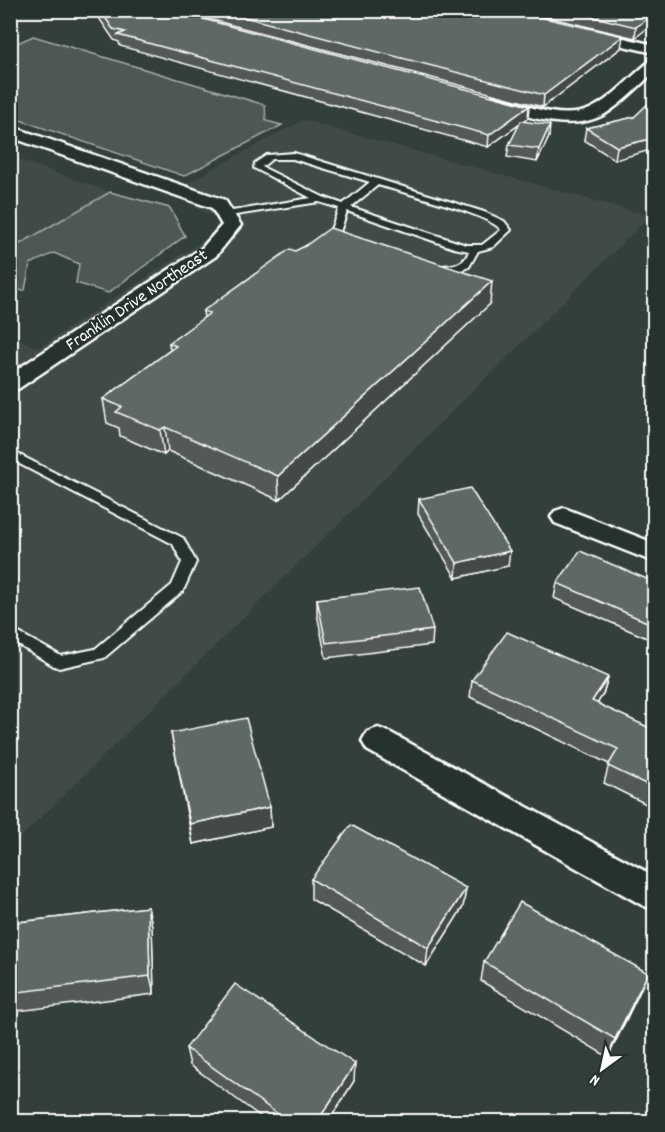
<svg xmlns="http://www.w3.org/2000/svg" width="665" height="1132" viewBox="0 0 665 1132" font-family="Dekko,sans-serif">
<rect width="100%" height="100%" fill="#333f3a"/>
<filter id="ink" filterUnits="userSpaceOnUse"><feTurbulence type="fractalNoise" baseFrequency=".0167" numOctaves="2"/><feDisplacementMap in="SourceGraphic" scale="12" xChannelSelector="R" yChannelSelector="G"/><feConvolveMatrix kernelMatrix="1 2 1 2 8 2 1 2 1" color-interpolation-filters="sRGB"/></filter>
<g filter="url(#ink)">
<path fill="#404c47" d="M303,120l347,96 -639,631v-511l27,12 190,-124 -59,-31z
M11,157l99,35 -99,57z"/>
<path fill="#4d5853" stroke="#a6aca9" stroke-width="1.5" d="M33,36l232,69 1,16 16,4 -98,51 -173,-59v-71z
M110,192l60,16 15,28 -77,57 -32,-10 3,-19 -25,-11 -24,11 -5,26 -14,1v-42z"/>
<g fill="none" stroke-linecap="round" stroke-linejoin="round">
<g stroke="#fff" stroke-width="4">
<path id="lane" d="M294,153l190,59 20,9 7,9 -18,17 -15,4 -9,16c-11,5 -24,6 -35,4v-4c15,-3 29,2 35,-16l-15,-3 -107,-37 -7,21 10,10c-9,7 -15,-3 -20,-10l9,-24 -20,-6 -96,15 -2,-2 5,-3 85,-14 -57,-30 1,-5 12,-8zM272,159h21l77,23 -27,22 -20,-7 -61,-30zM378,185c23,7 112,29 123,45l-19,15h-16l-115,-38z
M10,450l173,88 13,24 -13,29 -79,67 -45,10 -5,-2 -44,-26v-12l51,28 34,-7 77,-64 10,-23 -9,-18 -163,-85z"/>
</g>
<g stroke="#fff" stroke-width="5">
<path id="street" d="M585,29l69,16v8l-74,-17 -2,-3z
M654,61v11c-15,14 -31,31 -49,42 -35,20 -82,1 -118,-10l-2,-3 8,-5c29,7 67,26 97,13 22,-10 40,-32 59,-47z
M10,126l215,74 16,25 -25,31 -198,133 -8,2v-17l192,-126 20,-23 -10,-17 -202,-71z
M564,508l90,35v19l-99,-39 -4,-6 4,-6z
M378,728l11,4 265,144v34l-12,-5 -275,-155 -5,-9 5,-9z"/>
</g>
<use href="#lane" fill="#26332d" fill-rule="evenodd"/>
<use href="#street" fill="#26332d" fill-rule="evenodd"/>
</g>
<path fill="#525a56" stroke="#fff" stroke-width="1.5" d="M98,10h71l359,108 -5,3 26,16 -12,25 -30,-5 2,-12 11,-21 -32,23 -368,-101 -1,-4 -5,-2 -15,-22z
M180,10h329l112,38 -78,59 -361,-95z
M518,10h136l-19,28z
M634,117l-19,43 -31,-20 2,-12z
M490,304l-211,196 -111,-49 -4,4 -44,-19 -1,-8 -12,-5 -4,-24 67,-49 -1,-7 35,-25 -1,-7z
M419,499l89,67 -52,12 -38,-64z
M654,582v59l-100,-43 3,-15z
M317,599l116,31 -1,15 -106,13 -9,-44z
M608,677l-5,17 -6,10 57,26v78l-50,-25 5,-19 -139,-67 2,-17z
M171,733l99,74 1,20 -78,17 -18,-91z
M311,879l155,9 -3,19 -37,59 -115,-67z
M148,907l4,19 2,68 -144,18v-89z
M484,962l156,29 -32,66 -127,-76z
M186,1048l168,33 -26,41h-60l-78,-57z"/>
<path fill="#424a46" stroke="#fff" stroke-width="1.5" d="M654,14v9l-19,15 1,-11z
M623,36l-2,12 -78,59 1,-12z
M529,106l-1,12 -40,29 1,-12z
M550,125l-1,12 -12,25 2,-13z
M654,138v11l-39,11 2,-13z
M492,281l-2,23 -211,196 -1,-24z
M165,427l3,24 -4,4 -4,-25z
M510,551l-2,15 -52,12 1,-15z
M608,677l-5,17 -15,25 4,-18z
M270,807l1,20 -78,17 -3,-20z
M466,888l-3,19 -37,59 2,-18z
M148,907l4,19 2,68 -4,-18z
M648,973l-8,18 -32,66 7,-18z
M355,1064l-1,17 -26,41h-11z"/>
<path fill="#5f6964" stroke="#fff" stroke-width="1.5" d="M100,10h69l360,96 -40,29 -371,-100 7,-3 -12,-3z
M217,10h292l114,26 -79,59z
M565,10h89v4l-18,13z
M654,98v40l-37,9 -31,-19 48,-11z
M521,121l29,4 -11,24 -30,-4z
M330,228l162,53 -214,195 -113,-49 -5,3 -44,-18 6,-5 -19,-8 73,-53 -7,-3 41,-30 -7,-2 87,-62 5,2 10,-5z
M470,488l40,63 -53,12 -38,-64z
M580,551l74,31v43l-97,-42z
M420,587l13,43 -107,13 -9,-44z
M507,632l101,45 -16,24 62,29v58l-46,-22 10,-17 -146,-69z
M246,718l24,89 -80,17 -19,-91z
M351,825l115,63 -38,60 -117,-69z
M520,902l128,71 -33,66 -131,-77z
M148,907l2,69 -140,17v-70z
M235,984l120,80 -38,58h-28l-103,-74z"/>
</g>
<g text-anchor="middle" stroke-width="4.5" stroke-linejoin="round" paint-order="stroke">
<g font-size="18" fill="#fff" stroke="#26332d">
<text transform="translate(136 299) rotate(-34)" y="6">Franklin Drive Northeast</text>
</g>
</g>
<rect width="665" height="1132" fill="none" stroke="#26332d" stroke-width="36"/>
<rect x="18" y="18" width="629" height="1096" fill="none" stroke="#fff" stroke-width="2" filter="url(#ink)"/>
<g transform="translate(602 1069) rotate(213)" stroke="#26332d" stroke-width="4.5" paint-order="stroke">
<path d="M0-4.5L10 22L0 15L-10 22Z" fill="#ffffff"/>
<text y="-9" font-size="16" font-weight="bold" text-anchor="middle" fill="#ffffff">N</text>
</g>
</svg>
